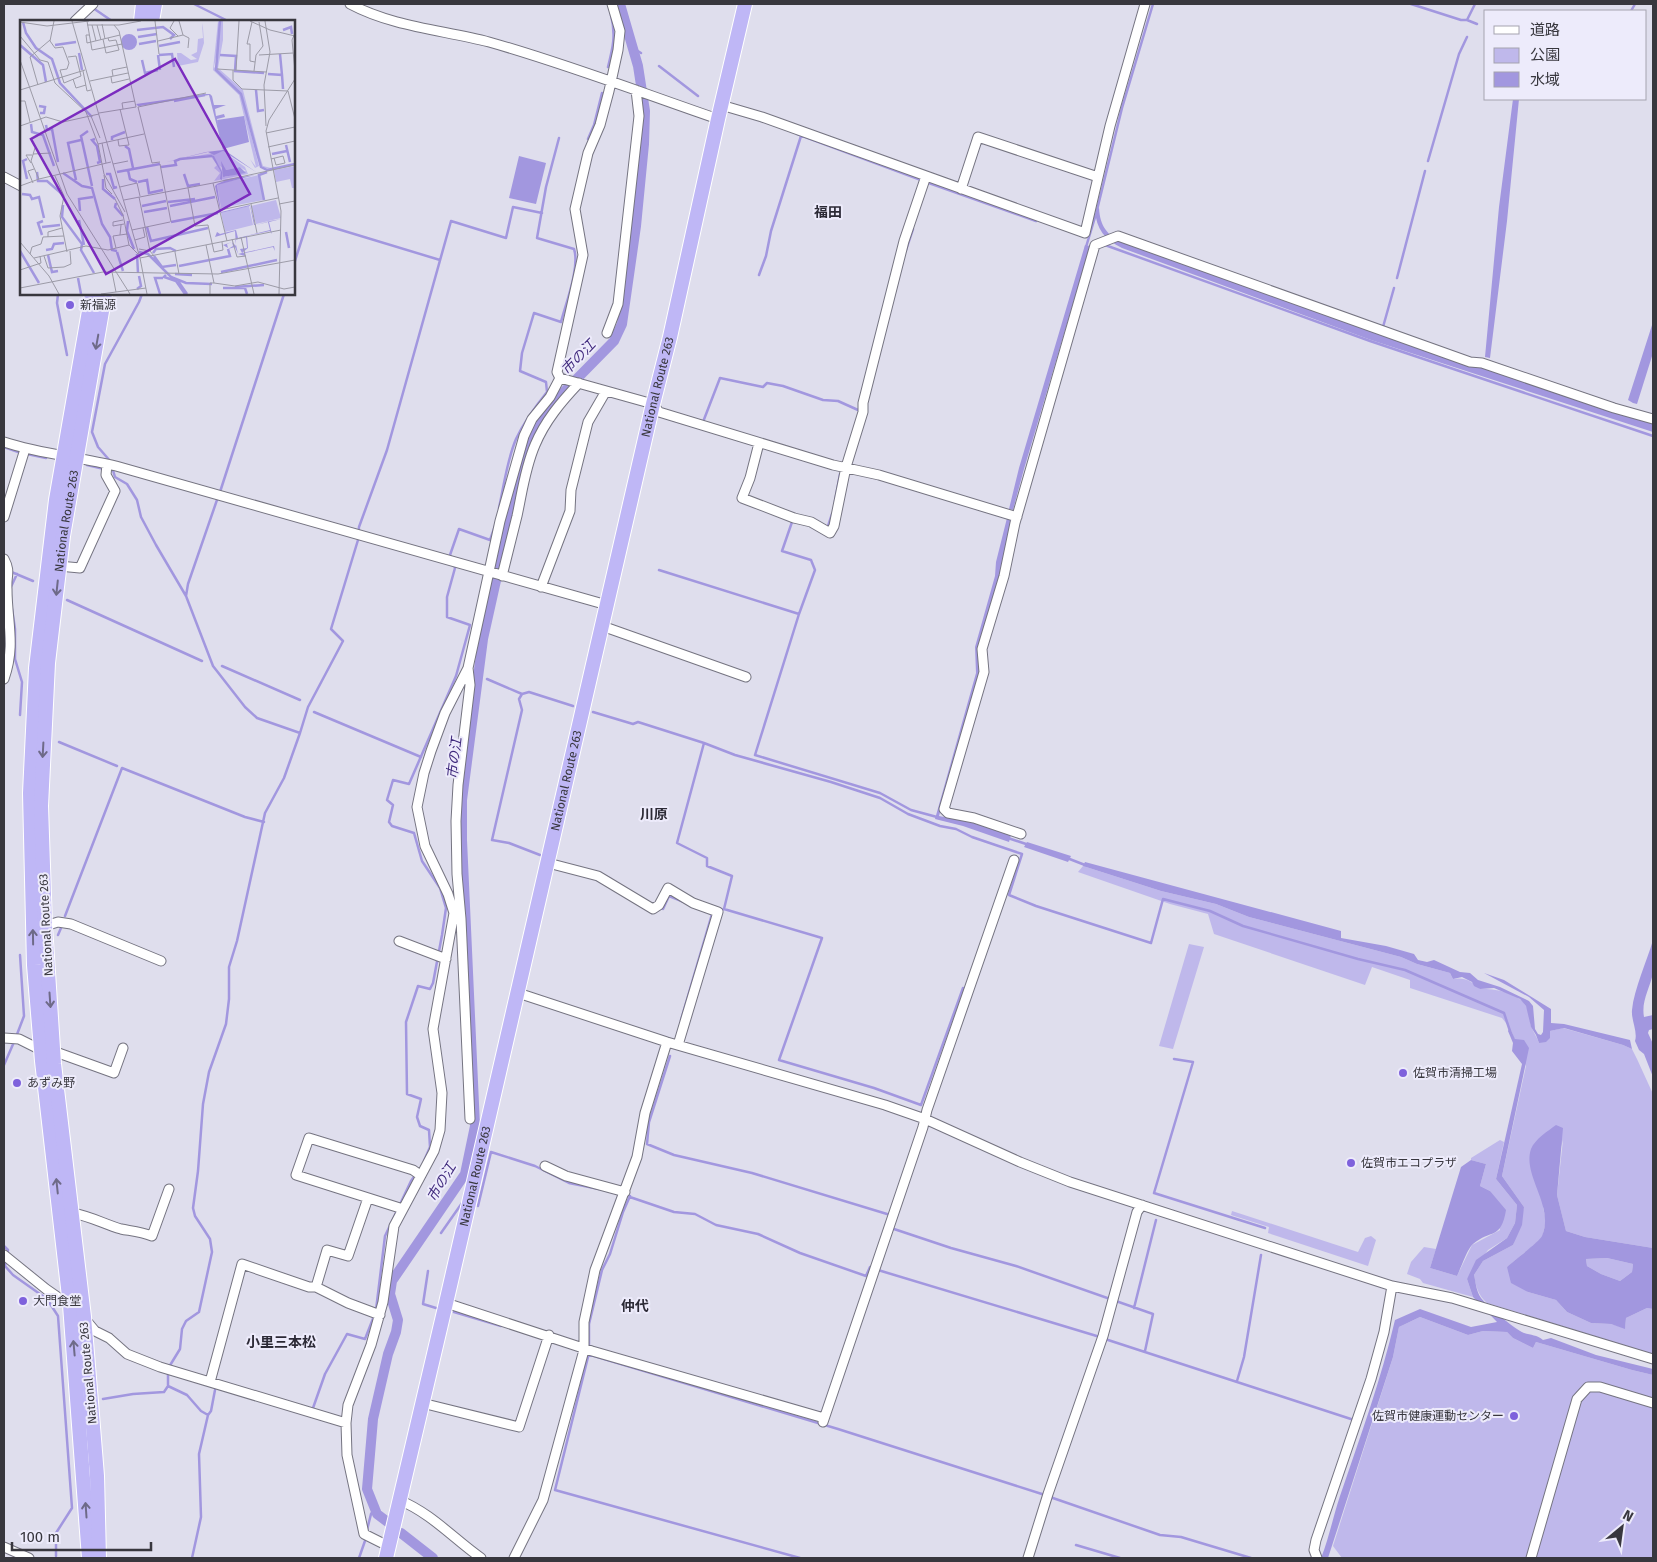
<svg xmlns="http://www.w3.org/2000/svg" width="1657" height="1562" viewBox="0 0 1657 1562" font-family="'Fira Sans','Noto Sans JP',sans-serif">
<rect width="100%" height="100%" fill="#dfdeed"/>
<path fill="#bfb8eb" d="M1083,866l78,25 55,13 33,13 152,40 16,7 33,9 3,6c12,-2 18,2 27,10 14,-1 39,4 46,17 4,6 3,13 5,20 2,6 6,11 8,17l11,-12 13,-3 60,17 9,4 5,10 16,35v154l-68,-11 -19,-6 -9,-36 6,-55 -20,67 3,14 -4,17 -35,29 21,25 28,8 11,12 24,11 20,1 14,4 1,-10 21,-10 6,1v45l-166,-51c-9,-8 -11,-16 -13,-28l9,-14 30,-16 11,-38 -22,-31 24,-110 -16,-38 -8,-10 -92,-30v-8l-38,-13 -7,18 -151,-51 -6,-20 -38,-10 -92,-32z
M1189,944l15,3 -31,102 -14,-3z
M1500,1140l4,2 -8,37 21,26 -2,18 -8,15 -19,12 -21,29 6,18 -50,-14 -3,-4 -13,-5 4,-12 13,-15 12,2 -6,19 27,8 15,-31 28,-15 -10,-39 -10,-5 6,-22 -15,-4v-2z
M1232,1211l126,41 7,-14 6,-2 5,4 -8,26 -100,-33 1,-6 -38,-12z
M1607,1258l26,6 -1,8 -12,9 -19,-7 -14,-8 -1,-7z
M1420,1317l48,18 15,-4 24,1 6,6 20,10 3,-6 96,28 21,5v183h-311l-9,-12 60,-189 6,-30z"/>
<path fill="#a297df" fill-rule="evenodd" d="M1513,99h6l-12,122 -17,137 -5,-1 14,-150z
M519,156l27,7 -10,41 -27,-6z
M1099,208c1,18 8,27 24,35l346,122 17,3 167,55v9l-282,-92 -249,-92c-17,-8 -26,-19 -27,-38z
M1085,245l5,1 -66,223 -11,41 -4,-1 10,-41z
M1653,322v31l-16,51 -4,-1 -5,-3z
M1007,518l4,1 -11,56 -21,75v22l-40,144 34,7 38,12 -2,7 -46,-16 -28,-7 41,-146 -1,-26 20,-71 1,-14z
M1027,842l44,14 -3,6 -44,-15z
M1085,862l256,69v7l45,8 28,8 4,6 9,2 7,-2 26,12 10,1 8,7 22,7 29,14 4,5 2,23 3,5 3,1 2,-3 1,-22 -15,-13 -45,-24 20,7 47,29v14l13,1 66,16 2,9 -9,-4 -59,-17 -14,3v7l-4,4 -7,1 -3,-8 -5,-8 -5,-21 -6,-7 -26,-11 -14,1 -6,-3 -2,-4 -10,-5 -9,2 -3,-6 -33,-9 -16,-7 -152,-40 -33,-13 -55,-13 -78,-25z
M1653,940c0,11 2,23 0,33 -3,15 -12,28 -9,44l9,-2v14l-4,1 -1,3 5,11v33l-9,-23 -5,-4 -4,-9c3,-9 -4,-21 -3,-31 2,-21 15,-49 21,-70z
M1510,1028l5,11 9,1 5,8 -27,128 22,31 -2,18 -9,20 -30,16 -9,14c2,8 2,16 7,23 7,9 32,30 43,35 7,2 13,2 19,7l8,-2 45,17 57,14v6l-21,-5 -96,-28 -3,6 -20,-10 -6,-6 -24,-1 -15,4 -48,-18 -21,10 -6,30 -65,201h-7c8,-20 12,-41 19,-62 20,-59 41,-116 55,-176l25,-11 51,18 26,-5 -24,-25 -6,-18 9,-19 31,-22 8,-15 2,-18 -21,-26 26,-115 -10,-13 1,-8 -5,-12z
M1556,1125l7,3 -6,67 9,36 19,6 68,11v61l-6,-1 -21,10 -1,11 -14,-5 -20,-1 -24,-11 -11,-12 -28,-8 -17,-9 -4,-16c6,-6 33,-26 35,-31 13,-30 -20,-60 -11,-87 4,-10 17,-18 25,-24zM1607,1258l26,6 -1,8 -12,9 -19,-7 -14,-8 -1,-7z
M1471,1160l15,4 -6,22 10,5 16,19c-5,30 -15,19 -33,34 -6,5 -12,24 -16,32l-27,-8 31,-101z"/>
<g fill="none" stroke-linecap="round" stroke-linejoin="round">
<path stroke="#a297df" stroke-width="2.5" d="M194,4l32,16 -1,1
M1411,4l50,16h6
M1475,4l-8,16 10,4
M93,8l19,13
M1631,11l4,-7
M633,48l8,5
M659,66l39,30
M608,67c5,-20 8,-32 3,-52
M797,134l124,46
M588,139l6,-14 8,-32
M1428,161l31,-107 8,-17
M926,182l110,39
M1097,210l25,-102 31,-104
M1105,245l265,96 283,95
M1086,247l10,-33
M906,250l7,-21
M294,264l14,-44 132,40
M759,275l7,-19 5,-25 30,-95
M1397,278l28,-107
M58,294l-1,9 10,52
M1383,327l11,-39
M703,422l17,-44 43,9 4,-4 16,3 40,14 15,1 20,9 3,-2
M4,447l17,6
M27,454l19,4
M111,462l-13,-15 -6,-15 13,-68 34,-62 3,-8
M87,465l17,4
M112,467l3,10 12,7 10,16 4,17 15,28 30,51 27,70 32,41 12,11 43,15 -16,45 -19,35 -28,128 -8,26v32l-3,25 -17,48 -6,32 -5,67 -5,37 2,8 15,23 2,13 -13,60 -13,9 -4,8 -2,20 -11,18
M220,492l64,-198
M835,501l5,-27
M499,508c5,-23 8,-48 17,-69 8,-17 19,-32 31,-47l-1,-10 -26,-11 2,-18 12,-40 27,9c5,-19 19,-55 13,-73l-37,-11 9,-51 13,-49
M795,522h-3l-10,29 29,9 4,10 -16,44 -44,141 125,38 31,17 26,7
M827,529l5,-15
M451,557l-1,-2 9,-26 31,11 5,-14
M659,570l140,44
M9,571l24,10
M10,589l7,-15
M186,596l2,-12 30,-87
M67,600l135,61
M12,609l3,20v30l7,23 -2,33
M222,666l78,34
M487,679l35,15 -3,5 3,11 -30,130 17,3 31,12
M522,694l7,-2 44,14
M314,712l107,45
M593,712l40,12 5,-2 66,21 31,12 96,27 49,16 28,16 32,12 16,3 16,8 50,17 -13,41 27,11 115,37 12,-44 47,12 33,15 115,33 47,11 99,43 6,18
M300,733l8,-26 35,-66 -12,-12 27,-89 1,-13 28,-77 64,-229 55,17 7,-31 29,6
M59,742l58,24
M704,743l-27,100 30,15v8l25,10 -8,33
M1008,838l21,7
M1067,858l18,7
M598,872l13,7
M659,907l4,2 6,-13 15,6
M719,911l5,-2 98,29 -43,122 95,28 47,17 42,-117
M65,916l57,-148 123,49 19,5
M58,935l3,-7
M681,1020l31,-106
M16,1037l8,-21 -4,-61
M670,1056l-21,66 -2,22 27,11 78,18 135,41
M1174,1059l19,3 -39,131 111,35
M4,1065l10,-23
M424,1161l6,-14 -1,-17 -9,-4 -3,-9 4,-18 -14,-5 -1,-72 12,-36 12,3 3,-6 9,-48 4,-27 -6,-20 -18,-27 -8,-28 -22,-7 -3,-4 4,-17 -6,-5 6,-20 16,4 47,-108 14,-51 -23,-8v-20l8,-29 -1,-3
M624,1195l50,17 21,2 21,11 42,9 42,19 66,23 4,-9 3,1
M478,1206l13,-54 44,14 34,17 30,6
M894,1229l57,19 65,18 137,48 -8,37
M441,1233l21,-30
M4,1246l4,4 -1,6
M6,1261l-1,5 8,9 34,24 11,17 14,192 -16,25v23
M878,1270l222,67
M428,1271l-5,33 13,4
M1134,1308l22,-88
M376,1310l9,-74 26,-55 5,-7
M454,1312l47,14
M1105,1339l249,81
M589,1348v-24l13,-54 8,-16 13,-42 7,-16
M584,1353l254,76 207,66
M589,1353l-34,137 245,68
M168,1373v13l19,9 14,16 7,4
M1237,1381l7,-24 17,-102
M103,1399l30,-5 31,-2 4,-6
M313,1408l12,-34 22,-40 18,5 9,-23
M1050,1497l110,38 21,2 70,21
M367,1530l4,-16 4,-6
M1076,1545l44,13
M192,1558l9,-41 -2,-63 9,-39 3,-4 4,-21
M359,1558l7,-20"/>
<path stroke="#a297df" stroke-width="10" d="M389,1523l-12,-9 -10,-25 6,-70 15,-65 8,-22 2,-12 -8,-26 2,-13 73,-107 10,-48 -13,-286v-40l21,-161 41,-184 9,-21 9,-16 13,-17 59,-60 8,-17 14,-98 8,-82 1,-33 -7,-45 -18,-62
M401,1533l32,25"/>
<g stroke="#757481" stroke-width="11">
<path id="minor" d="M350,4c43,23 93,26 139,38 78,22 153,51 229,77
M75,21l18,-17
M721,105l41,12 323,116 25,-107 35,-122
M4,177l17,9
M961,189l17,-52 120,40
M607,333l11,-29 21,-188 -3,-26
M560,378l-3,-6 26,-117 -8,-46 13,-56 12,-28 9,-34 9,-41 2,-19 -8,-27
M4,442c36,12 75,15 112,24l491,139
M759,443l-9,35 -8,20 52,20 17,4 19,11 4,-7 12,-59 17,-55v-9l41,-162 22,-65
M4,517l21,-68
M4,559c7,13 2,16 3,30 0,33 9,56 -3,90
M59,566l21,2 35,-77 -9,-16 1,-11
M502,576c5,-20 10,-40 15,-60 5,-23 8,-48 18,-71 10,-24 26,-43 44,-62
M541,587l29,-76 1,-21 17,-68 18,-31
M602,626l144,51
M468,668l2,17 -12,100 -2,36 1,53 4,45 9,200
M1021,834l-47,-16 -26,-5 -4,-4 40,-137 -2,-23 22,-73 11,-53 80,-278 23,-9 352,126 12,1 132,45 39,11
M548,863l50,13 55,33 6,-4 9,-17 25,15 25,9 -40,133
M45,926l13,-4 13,2 90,37
M399,941l47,18
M518,993l149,49 218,63 40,14 95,43 50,20 322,104 -8,46 -13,47 -55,161 -2,10 3,8
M4,1038l15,1 22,11
M53,1051l61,22 9,-25
M545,1166l21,10 59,16
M368,1198l-20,58 -21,-6 -11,37 32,16 32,12
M403,1209l-107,-34 13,-37 104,32 7,5
M72,1213c18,3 32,11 49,16 10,2 20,3 31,7l17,-47
M4,1255l42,34 26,18
M1392,1286l60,12 201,61
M446,1303l146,48 232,67
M85,1319l10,12 14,7 18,16 33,13 186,56
M210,1382l32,-118 67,23h7
M422,1403l97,24 30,-92
M823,1422l100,-295 4,-17 87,-250
M399,1500c32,13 55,39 82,58
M388,1546l-24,-12 -17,-79 -1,-32 2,-18 23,-60 12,-43 11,-76 40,-75 6,-21 2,-37 -9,-64 21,-116 -6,-19 -23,-48 -8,-39 7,-34 7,-22 14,-38 23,-45 32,-147 24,-85 8,-17 18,-22 10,-19 93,26 6,8 174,53 46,10 138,42
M4,1547l25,11
M514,1558l29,-58 41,-150v-28l11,-52 42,-113 8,-44 22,-71
M1028,1558l20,-64 55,-158 34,-124 5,-7
M1531,1558l46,-159 11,-12h12l53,16"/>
</g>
<g stroke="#fff" stroke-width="16">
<g id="highway">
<path d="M141,21l2,-17"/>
<path d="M152,21l3,-17"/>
<path d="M89,1558l-19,-253 -28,-244 -8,-96 -4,-172 6,-125 20,-168 36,-206"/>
<path id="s1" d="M99,1558l-2,-82 -13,-159 -30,-253 -9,-138 -4,-120 7,-143 15,-127 42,-242"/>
<path id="s2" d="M386,1558l60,-255 207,-899 17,-67 48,-218 27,-115"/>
</g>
</g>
<use href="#minor" stroke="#fff" stroke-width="9"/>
<use href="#highway" stroke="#bfb7f6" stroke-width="14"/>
</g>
<defs><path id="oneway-shaft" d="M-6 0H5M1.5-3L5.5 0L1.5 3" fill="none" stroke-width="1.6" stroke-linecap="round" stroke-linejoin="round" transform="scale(1.25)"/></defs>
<g stroke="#6e6a88">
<use href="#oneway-shaft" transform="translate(97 342) rotate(100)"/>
<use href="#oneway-shaft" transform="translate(57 588) rotate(96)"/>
<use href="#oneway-shaft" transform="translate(43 750) rotate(93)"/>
<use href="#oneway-shaft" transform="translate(33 937) rotate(-91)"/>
<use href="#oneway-shaft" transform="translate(50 1000) rotate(86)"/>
<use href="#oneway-shaft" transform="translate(57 1186) rotate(-96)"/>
<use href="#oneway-shaft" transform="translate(74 1348) rotate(-95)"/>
<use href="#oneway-shaft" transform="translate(86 1510) rotate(-94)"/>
</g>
<g fill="#7e61dc" stroke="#edebfb" stroke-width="2">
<circle cx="70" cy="305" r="5"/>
<circle cx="1403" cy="1073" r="5"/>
<circle cx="17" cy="1083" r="5"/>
<circle cx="1351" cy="1163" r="5"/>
<circle cx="23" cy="1301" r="5"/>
<circle cx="1514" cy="1416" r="5"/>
</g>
<g text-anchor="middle" stroke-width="4" stroke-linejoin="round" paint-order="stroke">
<g font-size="12" fill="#38373e" stroke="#edebfb" text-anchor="start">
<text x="80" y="309">新福源</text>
<text x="1413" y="1077">佐賀市清掃工場</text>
<text x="27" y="1087">あずみ野</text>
<text x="1361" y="1167">佐賀市エコプラザ</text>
<text x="33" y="1305">大門食堂</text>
<text x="1504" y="1420" text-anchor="end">佐賀市健康運動センター</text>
</g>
<g font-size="12" fill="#38373e" stroke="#edebfb">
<text dy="4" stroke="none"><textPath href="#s2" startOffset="1202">National Route 263</textPath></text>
<text dy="4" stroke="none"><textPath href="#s1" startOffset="1041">National Route 263</textPath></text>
<text dy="4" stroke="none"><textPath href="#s2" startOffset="798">National Route 263</textPath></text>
<text transform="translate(46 925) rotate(-93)" y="4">National Route 263</text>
<text dy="4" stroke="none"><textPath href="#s2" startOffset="392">National Route 263</textPath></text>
<text transform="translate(88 1373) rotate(-95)" y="4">National Route 263</text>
</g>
<g font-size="14" font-weight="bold" fill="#2c2a36" stroke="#edebfb">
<text x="828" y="217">福田</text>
<text x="654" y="819">川原</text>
<text x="635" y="1311">仲代</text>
<text x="281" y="1347">小里三本松</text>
</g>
<g font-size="14" font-style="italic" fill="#402a7d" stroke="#edebfb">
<text transform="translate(578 357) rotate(-46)" y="5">市の江</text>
<text transform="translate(454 758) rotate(-83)" y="5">市の江</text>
<text transform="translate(441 1182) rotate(-59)" y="5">市の江</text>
</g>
</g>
<g transform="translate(20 20)">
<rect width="275" height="275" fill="#dfdeed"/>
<path d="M198,1l2,4 -1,17 -5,25 22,21 5,8 18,70 -4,2 -5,-9 6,8 -17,-72 -26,-25zM201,1h2v19l-5,28 25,22 17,67 3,9 8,2 -8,1 -6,-12 -15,-62 -26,-26zM182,3l1,5 1,15 -6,19 -20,4 -1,-13h4l10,7 6,-1 -6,-4 6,-3 1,-13 5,-1zM203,131l22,16 3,7 -34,7 6,-8 -6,-5 3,-3 -7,-10 -44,7zM200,146l6,4 14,-3 6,4 -21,6zM275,146v22h-3l-2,-9 -14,3 -2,-12zM239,155l5,25 -43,8 -4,-24zM256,180l5,18 -25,6 -5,-18zM229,186l4,19 -28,7 -4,-19z" fill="#bfb8eb" fill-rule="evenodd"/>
<path d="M101 22a8 8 0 1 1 16 0a8 8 0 1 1-16 0ZM186,74h4l2,2 2,9h12l-11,4 1,7 8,-2 1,3 -8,2 1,7 -1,-6 27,-4 5,26 -26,7 33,23 -33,-21 -9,4 -6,-3 -42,10 40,-10 17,-2 -14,-55 -69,11h-2l-2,-2zM191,135l3,1 8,16v8l33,-5 -38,10 4,27 29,-7 5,19 1,1 14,-4 11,-2 -12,3 3,12 9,-1 -9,1 -2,-3 -23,5 1,12 -6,5 32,-7 1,5 5,-1 -5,1 -2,-4 -28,6v3l-7,-2 -3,-7 -7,2 5,-3 -1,-4 -5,2 1,4 -5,-3 9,-3 4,4 -1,-15 -20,6 2,-5 3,2 16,-4 2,8 32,-8 -2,-8 -12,3h-2l-4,-19 -29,7 -6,-27 2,-2 7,-3 -4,-2 1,-7zM226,217l1,11 -7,1 2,4 -4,1 -3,-14zM201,141l5,9 14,-3 6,6 -23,4z" fill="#a297df" fill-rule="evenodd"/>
<path fill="none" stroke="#a297df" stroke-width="2.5" d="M200,1l-4,49 25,24 20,73 6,3 28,-6M3,2l3,11 10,15 16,11 8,24 32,34M117,10l26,-3 11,8 -4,4M263,10l8,-3 1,7M118,17l19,-3M119,24l17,-3M0,25l23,20 3,17M35,25l21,-3M139,26l21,-4M59,33l3,17M260,34l2,21M138,35l2,15M139,35l13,-1 2,13M200,35l16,1 -1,15 29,2M122,40l3,13 13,-3M248,54l14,1 1,14M236,70l2,21 6,-1M154,81l31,-6M19,86l6,1 -1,6h-4M11,104l1,8 11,3 11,31M26,105l1,5 5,-1 6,33M68,111l-7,5 11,50M75,119l-3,1 5,6 3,16 -3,1M92,120v-3l13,-5M266,125l4,17M105,126l4,3 4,19M252,134l15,-3M141,147l15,-2 -1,-4 5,-2 32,-3M108,150l2,9 7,3M17,152l1,9h9l15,13M97,152l43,-8M43,153l19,13 10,2 10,36 8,13 2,13 5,1M86,154h4l4,14 3,-1M164,154l4,12 12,-2M7,159l-4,-18 4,-2M83,159v10l12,10M56,160l-8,-37 13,-3M118,162l9,-2 2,13 14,-3M2,174l8,1 2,4 7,-2 5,21M244,180l-5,-25 8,-3M148,182l27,-3M96,183l-1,4 8,9M43,185l-1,12 20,27 -1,6 13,23M122,186l24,-5M150,186l45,-9M60,191l-1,-12 14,-2M124,192l23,-4M59,200l5,25M108,201l-1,10 7,18M151,202l47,-9M22,207l18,-2M127,207l4,14 57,-13M266,212l3,16M22,215l-4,-12 5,-2M26,230l6,-1 2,-5 10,-1M0,231l19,32M97,232l6,19M119,232l9,2 23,23 15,6 26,1M133,233l3,-4 14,-1 6,3M117,234l1,19M28,235l4,17 6,-1M134,236l8,11 14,-2M159,246l51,-10 -2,-7M201,252l56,-12M155,254l17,1M146,255l-2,2 12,4 9,13M58,258l3,16M158,261l9,13M215,267l29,-2M203,268h22l2,6M117,269l4,-3 -2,-10M140,274l-5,-16h8"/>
<path fill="none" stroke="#9c9ba7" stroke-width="1" d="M34,1l-4,20 5,7 8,-1 6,16 -2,6 -7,1 4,13 17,-7 -5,-20 -8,1M52,1l68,237 7,36M67,1l5,29 30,-6M135,1l4,33M154,1l-4,7 8,8M230,1l20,9 25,6M245,1l5,31 -6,33 2,41M0,2l27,4 42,-5M232,2l-5,22h3v17l5,1M82,4l3,15M67,5h32l22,-4M72,5l4,16M77,5l4,15M275,13l-3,7 3,31M69,15h-3l1,8 33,-8M163,15l6,3 -1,10M0,16l20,24 8,2 7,21 31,29 12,32M83,19l3,14 13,-3 -3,-10 -7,1 -1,-3M138,21l25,-6 -4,-14M239,35l34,-2M0,40l47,134 63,100M197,49l49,3M213,50v10l9,9 46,2M216,50l3,-49M63,51l4,20 4,-1M234,51l2,-16 7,-9 -4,-24M93,56l-1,-6 15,-3M91,57l1,6 17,-4M53,59l3,9 10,-3M70,61l38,-8M18,65l-8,-28 20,-17M0,70l65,-20M268,71l7,28M0,81h5l5,21M103,89l-1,-6 13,-2M79,93l37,-6 -17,-76 -5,-6M71,96l9,22M0,106l26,-9 17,5 36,-8M246,113l29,-6M98,120l1,6 10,-1 -9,-36M82,123l4,20M248,127l27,-6M15,128l-4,13 8,18 72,-17M13,134l18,-1M251,139l12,-3 2,7 -9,2 -2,-7M140,142l-8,1 -14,-56 68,-14M11,143l-5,-8h6M93,144l15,-3M140,144l11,58M84,155l2,13 6,6M35,156l9,20 -4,20 7,36M13,163l-5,-12 6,-2M193,163l82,-18M0,166l19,-7M100,167l17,-4 3,13M168,168l7,38 13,-1 6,27 9,-2 -1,-8M119,177l11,54M95,179l8,16 6,30 9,9M104,180l89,-17 14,58M231,184l6,29M259,184l16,-3M200,190l58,-12M105,192l-21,-38 -6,-30 46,-10M103,200l-10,2v4l11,-2M101,205l-1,10 7,-1M112,210l38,-8M28,217v-5l14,-4M221,217l13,57M212,219l5,18 9,-1M115,220l10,-3 -2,-9M0,222l29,34 10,18M186,225l8,38h-4v11M96,228l-3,-12 7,-1M119,229l11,2 4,5M155,232l4,22M10,234l2,-7 9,-3 2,-7 21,-1M24,236l4,12 16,-1 7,-3 -1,-13M14,238l52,-12 22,4 21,-5M120,238l141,-28M0,250l21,-7 -1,-7M92,252l4,20M194,263l21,3 23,-4 26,7 11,-2M0,268l83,-16 115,2 77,-14M81,274l45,-6M259,274l2,-83 -15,-80 3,-11 26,-41"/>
<path fill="#7b2cbf" fill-opacity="0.15" stroke="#7b2cbf" stroke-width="2.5" d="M155,39l75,135 -144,80 -75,-135z"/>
<rect width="275" height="275" fill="none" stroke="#38373e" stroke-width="2.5"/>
</g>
<rect width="1657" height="1562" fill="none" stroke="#38373e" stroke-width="10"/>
<rect x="1484" y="10" width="162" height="90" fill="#edebfb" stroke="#a5a3af"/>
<rect x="1494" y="26" width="25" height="8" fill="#ffffff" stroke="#a5a3af"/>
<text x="1530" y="35" font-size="15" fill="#38373e">道路</text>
<rect x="1494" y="48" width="25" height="15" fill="#bfb8eb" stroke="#a5a3af"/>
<text x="1530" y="60" font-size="15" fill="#38373e">公園</text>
<rect x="1494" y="72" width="25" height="15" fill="#a297df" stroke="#a5a3af"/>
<text x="1530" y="85" font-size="15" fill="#38373e">水域</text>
<g transform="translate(1622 1527) rotate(29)" stroke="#edebfb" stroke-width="4" paint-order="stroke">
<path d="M0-4L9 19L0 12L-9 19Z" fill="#38373e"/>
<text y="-8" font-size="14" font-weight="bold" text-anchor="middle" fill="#38373e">N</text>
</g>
<path d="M12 1542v8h139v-8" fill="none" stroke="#38373e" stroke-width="2.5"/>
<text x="20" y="1542" font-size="15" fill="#38373e" stroke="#edebfb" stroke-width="4" paint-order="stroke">100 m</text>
</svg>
